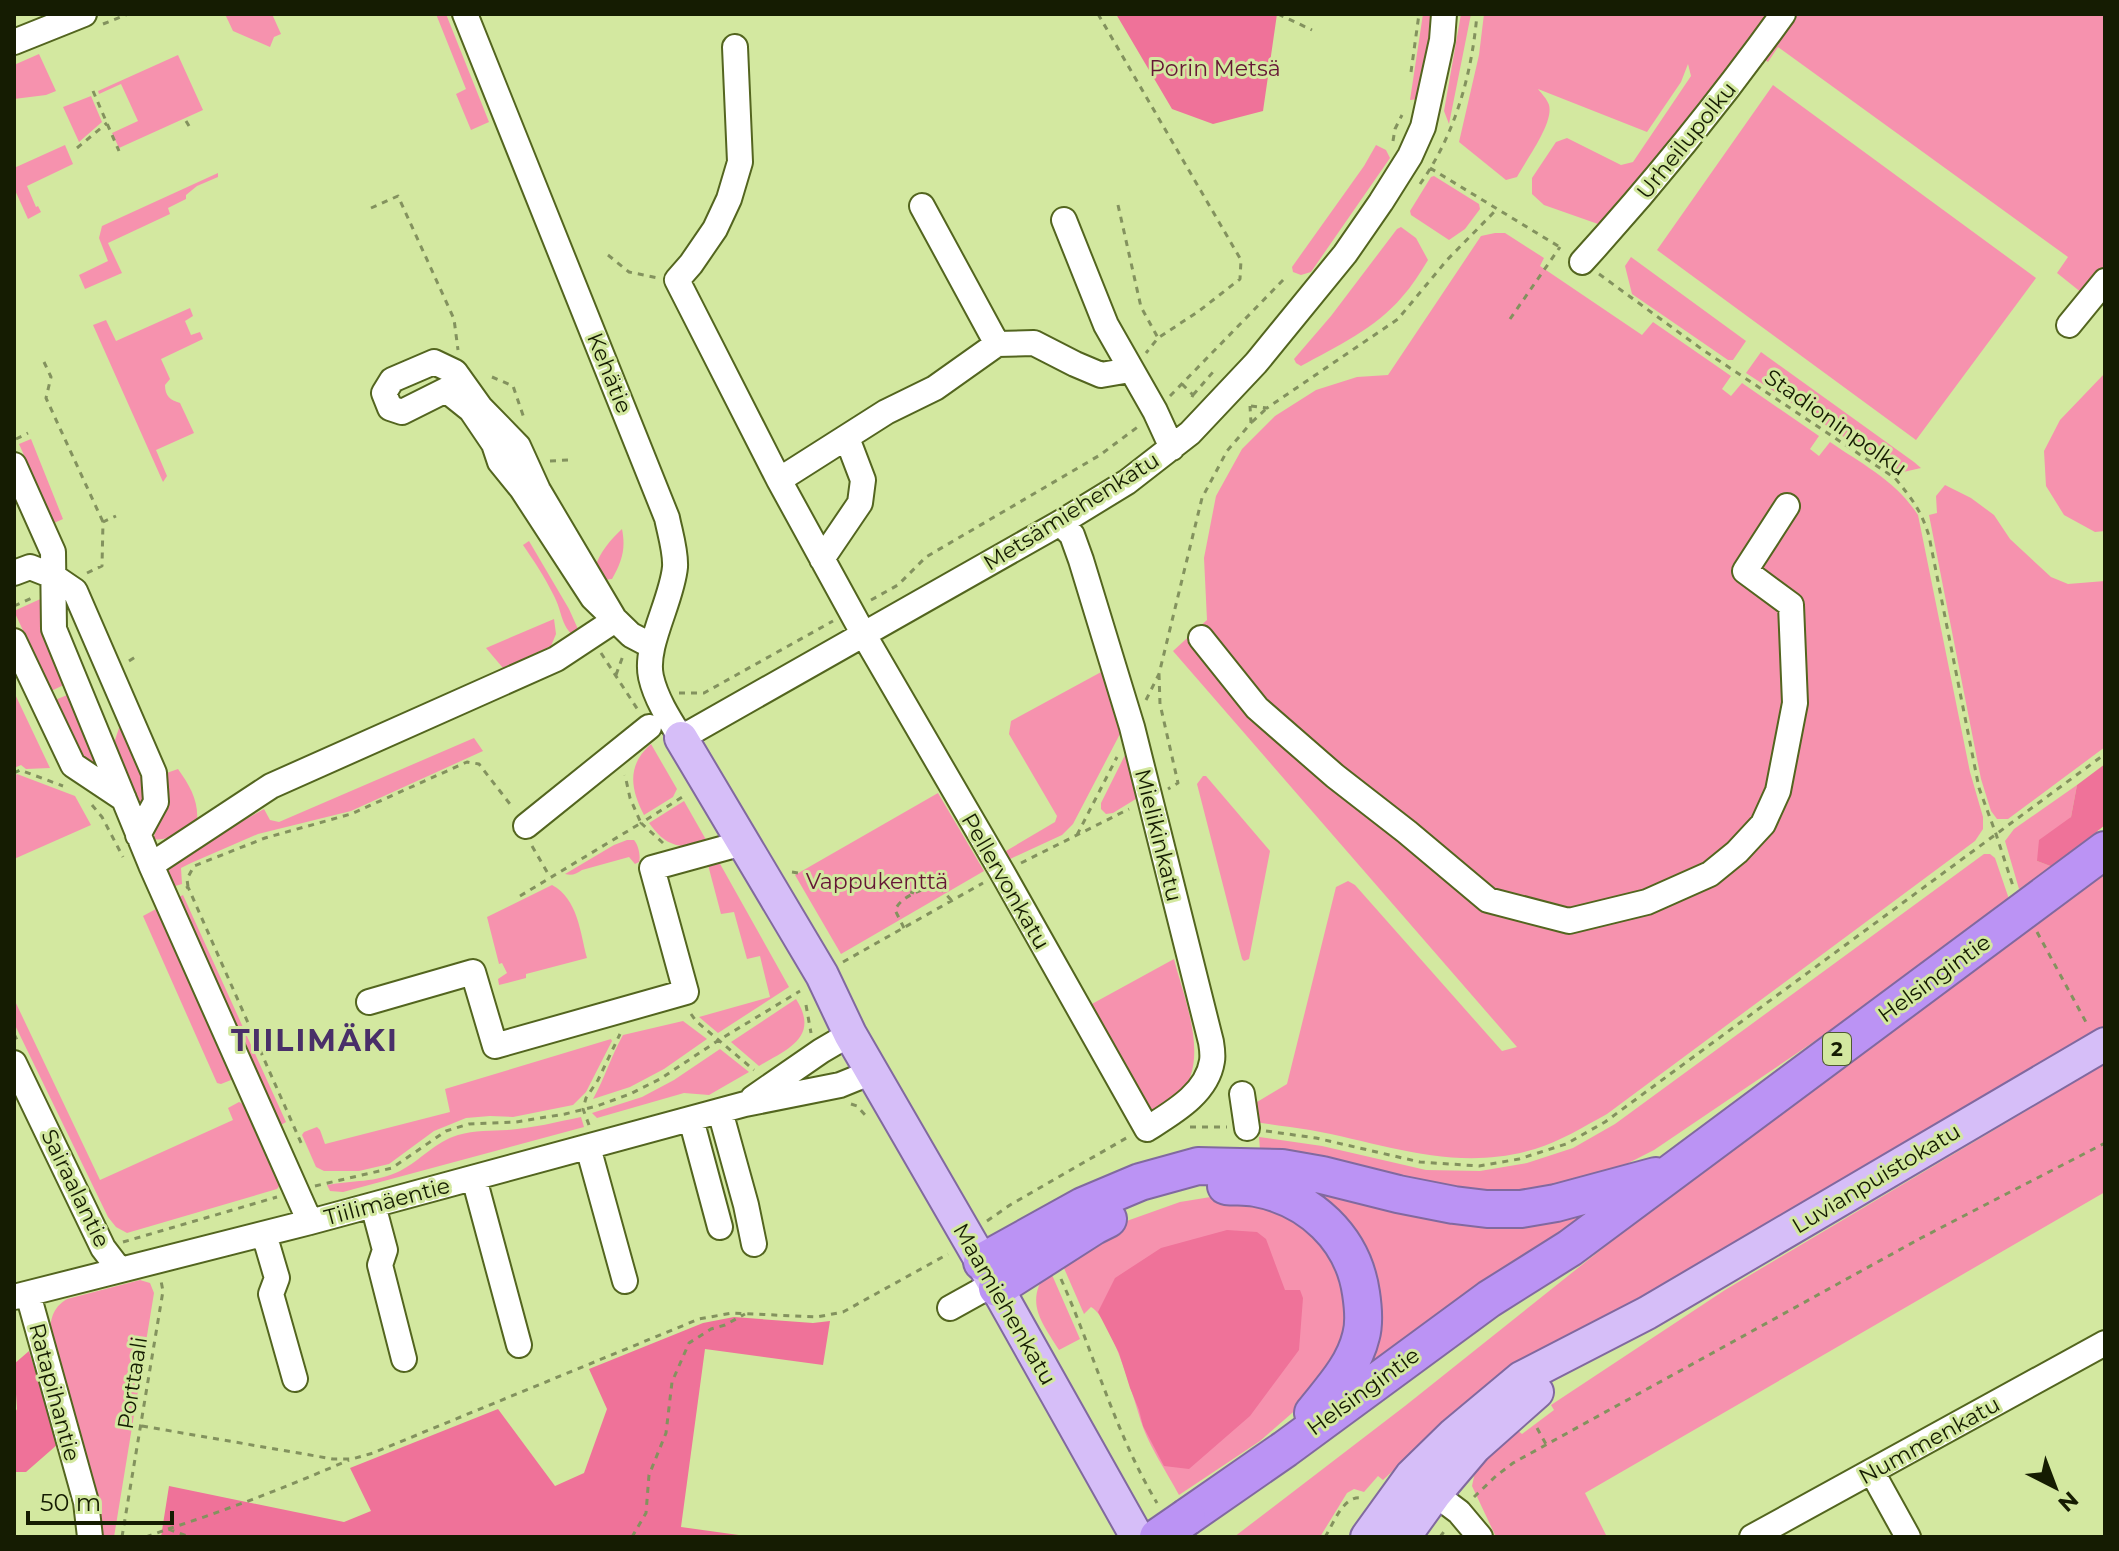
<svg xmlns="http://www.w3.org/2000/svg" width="2119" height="1551" viewBox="0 0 2119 1551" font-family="Montserrat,sans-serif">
<rect width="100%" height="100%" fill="#d3e8a0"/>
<path fill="#f692ae" d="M225,14h47l9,20 -7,3 -4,10 -37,-16z
M436,14h10l43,108 -18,8 -15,-36 10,-5z
M1423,14h12l-17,85 -8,1z
M1461,14h10l-22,110 -5,-13z
M1484,14h289l-155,199 -20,11 -54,-19 -12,-11v-16l24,-36 11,-4 54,27 12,-3 58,-86 -3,-12 -7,18 -34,50 -109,-43c4,5 9,10 11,16 5,18 -23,55 -32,72l-11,3 -47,-38 20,-87z
M1791,14h314v253l-23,26 -25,-20 11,-16 -290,-210 -10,15 -4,-3z
M39,54l17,37 -10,4 -32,4v-34z
M178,55l25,55 -84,38 -7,-15 26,-12 -17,-37 -22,10 -1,-3z
M1773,85l263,193 -120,162 -259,-190z
M91,96l11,26 -23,20 -16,-35z
M65,145l8,19 -46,22 9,21 2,-1 3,6 -13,7 -14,-31v-20z
M1376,145l10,5 4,8 -79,114 -10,3 -8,-3 -1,-5 72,-101z
M218,173v4l-21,9 -11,9v4l-18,9 2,6 -62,29 14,30 -37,16 -6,-14 29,-14 -9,-23 3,-12z
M1434,176l45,28 1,5 -15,20 -16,11 -38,-25 -1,-4 21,-34z
M1401,227l15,11 12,22c-8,13 -16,26 -26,37 -26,31 -66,50 -101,69l-5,-3 -2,-4 37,-43 66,-87z
M1495,233h10l39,25 -4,8 102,69 11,-13 78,54 -9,13 9,7 11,-13 77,53 -9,13 9,7 11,-14c32,22 66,39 88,73l52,257 13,45v12l-8,12 -368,273c-24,13 -46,27 -72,35 -79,24 -148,-5 -225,-19 -18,-3 -37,-5 -55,-8l-3,-17 35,-21 49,-197 12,-6 7,4 147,166 15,-4 -344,-396 34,-31 -3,-62 12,-62 26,-47 33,-33 41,-26 41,-13 31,-2 93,-139z
M1631,257l115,84 -13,19h-5l-96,-66 -7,-28z
M190,308l3,8 -8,5 6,14 9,-3 3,7 -42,20 9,20 -5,6c0,11 5,15 15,18l14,30 -38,17 11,26 -4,6 -70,-157 13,-5 10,21z
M1761,352l153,110 7,6 -22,5 -153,-100z
M2105,373v158l-10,1 -31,-17 -18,-29 -2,-35 16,-31z
M31,439l32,80 -9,4 -35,-79z
M1945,485l26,13 23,17 16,24 41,38 17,7 37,-3v166l-97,72h-11l-6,-8 -10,-32 -52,-264 8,-2 -1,-17z
M622,529c4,20 0,32 -10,50l-9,1 -8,-12c4,-15 16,-29 27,-39z
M529,541l40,68 13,29 -2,3c-21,-14 -16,-27 -27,-47 -9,-18 -19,-33 -30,-49z
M47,596l21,87 -17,8 -37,-80z
M554,619l2,15 -5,12 -48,22 -17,-20z
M1103,671l18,61 -48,92 -11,11 -54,25 -4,-6 2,-3 49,-29 2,-6 -48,-82 2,-13z
M14,692l36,76 -24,1 -5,-4 -7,3z
M72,693l32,70 -11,2 -13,-7 -25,-58z
M119,728l5,1 24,61 -7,22 -28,-66z
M474,738l9,13 -132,60 -93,23 -67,29 -10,5 1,16 -7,2 -8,-18 8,-10 89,-49 6,11 9,2z
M651,744l26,45 -4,8 -29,18c-14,-27 -17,-50 7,-71z
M1127,751l12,46 -26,16 -7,1 -5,-5v-6z
M178,769c12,17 21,32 19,53 -13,8 -29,20 -44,17 8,-21 9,-41 8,-64z
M17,774l58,22 16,29 -77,34v-83z
M1203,776h3l64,75 -21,108 -5,2 -2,-2 -45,-175z
M2077,785l-6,32 -34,44 16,6 -34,22 -14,-48 9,-12z
M938,793l46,78 -143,83 -46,-79z
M684,801l25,44c-29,3 -42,3 -60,-22z
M627,840h7c4,4 7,16 5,22l-4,2 -6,-7 -47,13c-6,4 -10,6 -17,4l49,-29z
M1984,854h6l5,4 14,41 -157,117 -198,134 -55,28 -61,18h-65l-213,-46 -1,-13 63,9 104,24 54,1 47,-8 46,-15 42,-24z
M719,862l70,125 -71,46 -19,-16 71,-20 -10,-41 -13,3 -13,-47 -13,2 -13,-49z
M2105,867v159l-461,269 -117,65 -67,47 -77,73 -5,-4 -14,16 -10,-3 -7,4 -27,44h-86l171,-131 257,-205z
M552,885c26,14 28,47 35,73l-61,16v4l-27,7 -1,-6 9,-6 -5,-10 -3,1 -12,-47z
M183,895l103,227 -5,3 -104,-227z
M156,909l3,1 73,167 -1,3 -10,4 -4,-1 -74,-167z
M1174,959c10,40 39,106 2,139 -6,6 -15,9 -23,13l-5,-4 -58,-102z
M14,999l86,181 133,-60 -5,-12 11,-6 6,3 36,79 -4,5 -150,44 -11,-6 -8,-10 -94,-194z
M796,999c24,38 -8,50 -37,67l-28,-24z
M683,1021l24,18 -43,30 -34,18 -37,12c12,-21 18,-43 30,-64z
M611,1039l1,2 -26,51 -13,13 -60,12 -23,-1 -24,2 -32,13 -45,33 -30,7h-35l-8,-4 -14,-32 2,-3 13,-5 3,3 5,14 125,-32 -5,-23z
M720,1049l29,23 -40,23 -25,-2 -87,25 -5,-5 50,-16 32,-17z
M2105,1064v128l-520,301 22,44h-111l-24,-51 6,-28 39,-28 5,4 32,-24 -3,-5 174,-115z
M581,1117l3,10 -241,65 -13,-1 -3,-6c25,-5 49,-2 73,-14 21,-11 35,-29 58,-36 17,-5 33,-4 50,-5 25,-2 49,-8 73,-13z
M1265,1173l324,39 -41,28 -195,143 24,-67z
M1229,1194l47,8 69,61 7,66 -37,64 -55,48 -81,54c-11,-21 -30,-49 -37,-71 -8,-25 -30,-105 -51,-117l-7,7 -24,-55 61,-36 59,-21z
M1049,1268l31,71 -21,11c-19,-31 -35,-48 -10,-82z
M140,1280l10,3 4,10 -40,244h-14l-50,-200c0,-17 2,-29 17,-38z"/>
<path fill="#ef7299" d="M1116,14h161l-14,97 -50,13 -41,-15z
M2105,764v61l-52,42 -16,-6 2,-21 32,-23 6,-32z
M1227,1230l30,2 9,7 19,51h15l3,8 -4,52 -49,66 -61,53 -25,-3 -21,-40 -4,-16 -9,-22 -11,-35 -21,-41 17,-34 46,-30z
M734,1317l79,6 17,-2 -7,44 -118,-16 -24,178 72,10h-592l8,-51 175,36 27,-11 -21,-43 148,-59 57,77 29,-13 23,-64 -18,-40 114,-46z
M29,1351l29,93 -32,28h-12v-58l3,-5 -3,-45z"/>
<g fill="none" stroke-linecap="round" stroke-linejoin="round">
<g stroke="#53651f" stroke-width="28">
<path id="minor" d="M465,14l202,504c3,15 9,34 8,49 -3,34 -31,79 -24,110 5,22 18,42 30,61l379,-215 67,-41 63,-49 66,-70 89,-109 36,-52 29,-46 13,-29 19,-87 2,-26
M14,42l70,-28
M735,47l5,115 -11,37 -14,30 -24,35 -14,16 102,200 85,155 138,237 145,257c25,-16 60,-35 65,-68 1,-6 0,-13 -1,-19l-79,-315 -51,-167 -9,-25 -12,-12
M922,206l75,138
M1064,220l42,105 49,86 17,37
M1582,262c72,-79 139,-162 201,-248
M2069,325l36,-44
M14,465l39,87 1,77 97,236 159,357
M779,480l107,-68 49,-24 62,-44 37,-1 41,21 26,11 29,-5
M822,559l38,-56 3,-23 -16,-42
M14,573l16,-6 23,9 22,15 79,182 2,29 -18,33
M615,620l-77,-130 -20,-44 -38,-39 -25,-35 -21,-10 -42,18 -8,13 6,15 12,4 44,-22 25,20 23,34 6,18 22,27 71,109 38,37 21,11
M1201,638l56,70 78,68 72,56 81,68 81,21 78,-19 63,-28 27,-22 26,-28 15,-33 17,-88 -4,-98 -46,-34 42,-65
M14,641l59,124 51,34
M526,826l123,-99
M151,865l120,-79 285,-127 59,-39
M369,1002l104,-30 22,74 191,-54 -34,-124 91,-25
M14,1063l89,185 16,21
M1242,1094l5,34
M753,1098l68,-47 29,-17
M720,1111l26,94 8,39
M691,1119l29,108
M588,1147l37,134
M474,1178l45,167
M373,1205l12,45 -5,15 24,94
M264,1234l13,44 -6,16 24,85
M28,1294l58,208 4,35
M14,1297l296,-75 435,-118 95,-19 32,-13
M950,1308l45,-25
M1872,1472l36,65
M1423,1485l36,27 21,25
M1752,1537l353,-194"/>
</g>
<g stroke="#81699f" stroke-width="36">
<path id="major" d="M681,738l141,237 28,59 147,254 140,249
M1367,1537l44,-61 43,-42 67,-56 126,-65 458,-269
M1404,1537l31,-43 40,-47 62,-55"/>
</g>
<g stroke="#81699f" stroke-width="40">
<path id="highway" d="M1226,1186c10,1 20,0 30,2 54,10 97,50 105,105 2,13 4,29 0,43 -7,30 -29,53 -48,77
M982,1262l101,-56 57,-24 58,-16 84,2 40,7 76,19 56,11 33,4h34l35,-6 100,-27
M997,1288l97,-62 14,-7
M1187,1517l98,-68 204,-150 81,-51 535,-398"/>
</g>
<path stroke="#83925e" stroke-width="3" stroke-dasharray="6 6" stroke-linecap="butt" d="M14,14h1
M1098,14l143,246 -1,19 -41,32 -41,27 -12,15
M1278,14l34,16
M103,24l25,-10
M1411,72l8,-58
M93,91l26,60
M186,121l3,5
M1393,141l2,-12 7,-14
M77,148l30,-25
M1430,168l133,81
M1420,184c35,-49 52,-110 57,-170
M1118,205l23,102 17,31
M371,208l27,-12 56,123 4,31
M608,255l21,17 29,6
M1599,274l104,76 192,128c17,21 26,32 34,58l50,252 17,46 17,52
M1510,319l50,-72
M44,362l7,15 -5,21 57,124
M492,377l21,9 12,35
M1182,384l11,11 -2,4
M1193,395l20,-23
M1170,396l115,-118
M1251,406l16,2 131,-89 49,-59 51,-52
M1252,422l15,-14
M16,439l12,-6
M550,461l19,-1
M87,573l15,-7 1,-44 13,-6
M871,600l27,-15 28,-28 174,-102 39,-29
M14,606l18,-8
M601,653l37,57
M129,661l8,-5
M1159,674l1,30 18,79 -10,6
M616,675l8,-22
M679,693h25l129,-72
M1146,700l13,-26 43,-176 25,-47 24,-28 -1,-17
M14,773l6,-3 43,16
M92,805l10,12 21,40
M1077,835l40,-78
M663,843l-22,-20 43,-27
M532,846l18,31
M1021,863l108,-54
M792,872l106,16 16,5
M188,887l-1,-8 7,-13 71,-28 86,-24 116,-52 12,2 34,44
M186,888l2,-1 114,258
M520,896l121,-73 -11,-25 -5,-23
M904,928l-9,-18c6,-13 22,-18 36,-24l11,4 10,11
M2037,932l50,92
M843,962l140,-79
M806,1005l5,28
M691,1014l5,7 58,49
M14,1034l4,8
M851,1104l6,2 10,11
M589,1125l-6,-16 3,-11 12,-18 22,-46
M1190,1127h37
M1266,1131l50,7 104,24 59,4 40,-7 47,-15 39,-22 500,-368
M315,1186l77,-18 54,-37 23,-7 47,-2 49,-8 32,-8 33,-12 30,-15 59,-39 81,-49
M987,1221l23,-16 118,-68
M123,1242l154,-45
M1061,1279c33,74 54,154 96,224
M142,1426l191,33h19l21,-6 326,-134 33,-6 85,4 26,-5 105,-58
M1537,1428l10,18
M1474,1497l22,-21 17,-13 408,-225 184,-95
M168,1529c62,-20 121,-43 181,-69
M122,1537l41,-246 -2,-10
M146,1537l22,-8 22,8
M632,1537l14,-24 3,-38 17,-42 6,-51 17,-39 22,-14 14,-4 20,-11
M1325,1537c9,-14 18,-42 37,-39
M1440,1537l6,-8"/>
<use href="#minor" stroke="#fff" stroke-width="24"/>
<use href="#major" stroke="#d6bef8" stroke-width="32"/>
<use href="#highway" stroke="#bb93f4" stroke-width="36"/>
<g stroke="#81699f" stroke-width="40" stroke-linecap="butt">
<path id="highway-bridge" d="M1158,1537l29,-20"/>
</g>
<use href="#highway-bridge" stroke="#bb93f4" stroke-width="36"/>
</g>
<g text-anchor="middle" stroke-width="6" stroke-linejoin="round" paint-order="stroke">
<rect fill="#d3e8a0" stroke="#4e5931" stroke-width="2" x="1823" y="1033" width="28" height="32" rx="6"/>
<g font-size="20" font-weight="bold" fill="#151c02">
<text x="1837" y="1056">2</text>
</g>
<g font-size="22" fill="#651735" stroke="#d3e8a0">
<text x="1215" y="76">Porin Metsä</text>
<text x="877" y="889">Vappukenttä</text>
</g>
<g font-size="22" fill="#151c02" stroke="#d3e8a0">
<text transform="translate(1686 140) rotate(-51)" y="8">Urheilupolku</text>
<text transform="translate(610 373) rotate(68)" y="8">Kehätie</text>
<text transform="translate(1836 422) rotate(35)" y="8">Stadioninpolku</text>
<text transform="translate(1071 511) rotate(-32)" y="8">Metsämiehenkatu</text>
<text transform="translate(1159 835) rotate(76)" y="8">Mielikinkatu</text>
<text transform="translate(1006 881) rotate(60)" y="8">Pellervonkatu</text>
<text transform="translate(1934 978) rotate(-36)" y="8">Helsingintie</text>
<text transform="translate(1876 1178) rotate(-31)" y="8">Luvianpuistokatu</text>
<text transform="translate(76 1188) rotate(64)" y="8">Sairaalantie</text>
<text transform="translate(387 1201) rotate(-15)" y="8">Tiilimäentie</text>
<text transform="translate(1005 1304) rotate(60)" y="8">Maamiehenkatu</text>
<text transform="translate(132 1383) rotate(-81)" y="8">Porttaali</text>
<text transform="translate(1363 1391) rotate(-36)" y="8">Helsingintie</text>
<text transform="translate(55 1392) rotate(75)" y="8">Ratapihantie</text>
<text transform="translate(1929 1440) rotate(-29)" y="8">Nummenkatu</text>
</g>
<g font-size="30" font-weight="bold" letter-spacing="2" fill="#492f69" stroke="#d3e8a0">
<text x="315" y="1051">TIILIMÄKI</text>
</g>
</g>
<rect width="2119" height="1551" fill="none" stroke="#151c02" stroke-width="32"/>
<g transform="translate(2055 1487) rotate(138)" stroke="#d3e8a0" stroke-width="6" paint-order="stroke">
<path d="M0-6L14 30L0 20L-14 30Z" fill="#151c02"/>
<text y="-12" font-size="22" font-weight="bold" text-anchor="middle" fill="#151c02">N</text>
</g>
<path d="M28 1511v12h144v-12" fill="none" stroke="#151c02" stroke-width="4"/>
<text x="40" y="1511" font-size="24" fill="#151c02" stroke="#d3e8a0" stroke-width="6" paint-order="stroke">50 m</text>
</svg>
